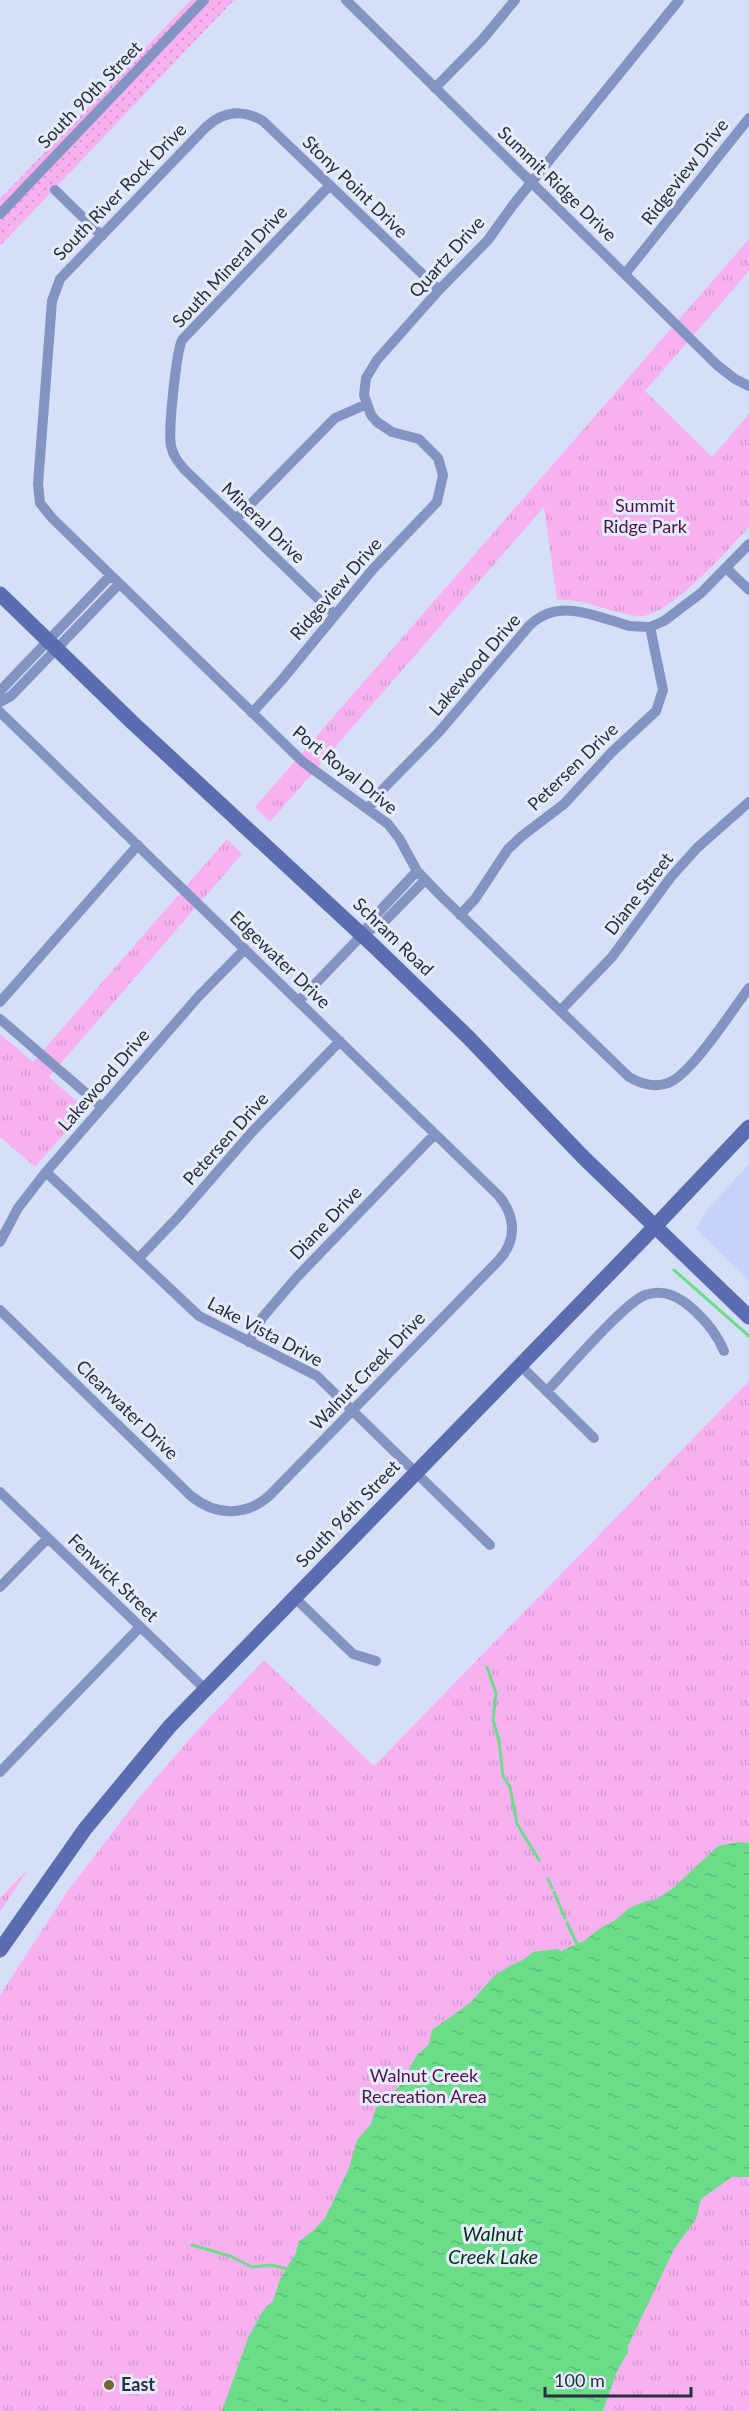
<svg xmlns="http://www.w3.org/2000/svg" width="749" height="2411" viewBox="0 0 749 2411" font-family="Lato,sans-serif">
<defs>
<pattern id="grass-dots" width="8" height="8" patternUnits="userSpaceOnUse" patternTransform="scale(1.5)"><rect width="8" height="8" fill="#f8b1f0"/><path d="M2 2h.1M6 6h.1" fill="none" stroke="#d599cf" stroke-width="1.8" stroke-linecap="round"/></pattern>
<pattern id="park-tufts" width="24" height="20" patternUnits="userSpaceOnUse" patternTransform="scale(1.5)"><rect width="24" height="20" fill="#f8b1f0"/><path d="M3 7l-1-3M5 7V3M7 7l1-3M15 17l-1-3M17 17v-4M19 17l1-3" fill="none" stroke="#d599cf"/></pattern>
<pattern id="water-ripples" width="26" height="14" patternUnits="userSpaceOnUse" patternTransform="scale(1.5)"><rect width="26" height="14" fill="#6bdd89"/><path d="M2 4q2-2 4 0t4 0M15 11q2-2 4 0t4 0" fill="none" stroke="#5dbe77"/></pattern>
</defs>
<rect width="100%" height="100%" fill="#d5dff8"/>
<path fill="#c5d3fa" d="M749,1164v117l-53,-52 11,-19z"/>
<path fill="url(#grass-dots)" d="M191,0h43l-234,246v-47z"/>
<path fill="url(#park-tufts)" d="M749,239v32l-104,120 67,66 37,-43v113c-20,21 -81,92 -110,89 -28,-2 -54,-18 -82,-16l-13,-93 -274,315 -15,-15z
M227,839l15,15 -193,223 37,32 -51,58 -35,-30v-103l33,28z
M749,1381v1030h-749v-416l67,-103 71,-93 57,-66 69,-73 110,106z
M28,1869l-28,43v-14z"/>
<path fill="url(#water-ripples)" d="M739,1842l10,1v334h-17l-31,22 -5,20 -22,30 -46,97v6l-11,19 -14,40h-381l26,-73 16,-29 9,-8 7,-22 16,-26 2,-11 15,-11 12,-13 24,-50 8,-28 14,-16 5,-16 6,-5 3,-6 14,-10 18,-32 12,-11 3,-14 38,-27 24,-27 17,-11 12,-5 10,-8 24,-3 4,2 23,-10 15,-12 18,-10 12,-11 17,-7 9,-1 17,-11 46,-43z"/>
<g fill="none" stroke-linecap="round" stroke-linejoin="round">
<path stroke="#6bdd89" stroke-width="3" d="M674,1270l75,66
M487,1667l9,26 -3,27 6,21 4,35 7,11 7,37 22,36
M548,1879l4,9
M554,1892l11,26
M567,1923l10,21
M192,2245l38,11 22,11 19,-2 17,4"/>
<path stroke="#8494c2" stroke-width="10" d="M346,0l371,365 18,14 14,7
M435,88l47,-48 33,-40
M330,185l-148,155c-6,14 -14,91 -11,106 2,10 8,17 14,24l149,144
M55,190l47,46
M0,214l204,-214
M625,274l124,-156
M439,290l-176,-169c-20,-12 -40,-10 -57,6l-146,152 -8,22 -14,183 2,19 12,15 251,244 85,62 11,14 18,33 23,24 189,182c12,7 25,11 39,6 23,-8 65,-74 81,-95
M236,519l99,-101 32,-14
M726,568l23,22
M0,691l110,-115
M0,702l11,-6 108,-112
M0,712l499,484c17,21 18,44 0,64l-229,235c-24,22 -54,21 -79,1l-191,-186
M252,713l29,-32 92,-112 64,-67 6,-27 -5,-17 -19,-19 -27,-7 -15,-10 -6,-7 -7,-20 2,-17 11,-18 62,-70 49,-50 25,-35 166,-205
M368,809l16,-21 55,-56 90,-106c29,-29 66,-10 100,0l21,1 14,-6 37,-28 48,-49
M460,915l15,-16 33,-50 14,-13 42,-32 48,-52 44,-41 7,-21 -13,-63
M365,933l18,-10 42,-43
M299,1001l63,-66 13,-19 42,-45
M0,1002l138,-157
M560,1011l52,-54 59,-80 26,-29 52,-46
M0,1019l102,88
M46,1172l153,144 118,60 173,169
M0,1242l18,-34 28,-36 152,-175 47,-48
M138,1259l41,-43 73,-84 88,-91
M249,1342l13,-24 35,-41 138,-143
M520,1365l74,73
M547,1391c20,-21 76,-87 98,-96 20,-7 36,3 50,16 13,12 22,23 29,40
M0,1492l204,196
M0,1587l48,-49
M294,1597l59,57 23,7
M0,1772l140,-145"/>
<path stroke="#596db0" stroke-width="15" d="M0,594l134,130 242,224 92,89 115,120 166,160
M0,1950l85,-121 85,-103 473,-487 106,-112"/>
</g>
<circle fill="#766432" stroke="#e6ecfd" stroke-width="2" cx="109" cy="2385" r="6"/>
<g text-anchor="middle" stroke-width="6" stroke-linejoin="round" paint-order="stroke">
<g font-size="18" fill="#292f3f" stroke="#e6ecfd">
<text transform="translate(90 95) rotate(-46)" y="6">South 90th Street</text>
<text transform="translate(685 172) rotate(-52)" y="6">Ridgeview Drive</text>
<text transform="translate(557 184) rotate(44)" y="6">Summit Ridge Drive</text>
<text transform="translate(355 187) rotate(44)" y="6">Stony Point Drive</text>
<text transform="translate(120 192) rotate(-46)" y="6">South River Rock Drive</text>
<text transform="translate(447 257) rotate(-48)" y="6">Quartz Drive</text>
<text transform="translate(230 267) rotate(-47)" y="6">South Mineral Drive</text>
<text transform="translate(263 523) rotate(44)" y="6">Mineral Drive</text>
<text transform="translate(336 589) rotate(-49)" y="6">Ridgeview Drive</text>
<text transform="translate(475 665) rotate(-49)" y="6">Lakewood Drive</text>
<text transform="translate(573 767) rotate(-44)" y="6">Petersen Drive</text>
<text transform="translate(345 770) rotate(39)" y="6">Port Royal Drive</text>
<text transform="translate(639 894) rotate(-52)" y="6">Diane Street</text>
<text transform="translate(393 937) rotate(44)" y="6">Schram Road</text>
<text transform="translate(280 960) rotate(44)" y="6">Edgewater Drive</text>
<text transform="translate(104 1080) rotate(-49)" y="6">Lakewood Drive</text>
<text transform="translate(226 1139) rotate(-48)" y="6">Petersen Drive</text>
<text transform="translate(326 1223) rotate(-46)" y="6">Diane Drive</text>
<text transform="translate(265 1332) rotate(28)" y="6">Lake Vista Drive</text>
<text transform="translate(368 1371) rotate(-46)" y="6">Walnut Creek Drive</text>
<text transform="translate(127 1410) rotate(44)" y="6">Clearwater Drive</text>
<text transform="translate(348 1514) rotate(-46)" y="6">South 96th Street</text>
<text transform="translate(113 1578) rotate(44)" y="6">Fenwick Street</text>
</g>
<g font-size="18" fill="#4e144b" stroke="#e6ecfd">
<text x="645" y="512">Summit<tspan x="645" dy="21">Ridge Park</tspan></text>
<text x="424" y="2082">Walnut Creek<tspan x="424" dy="21">Recreation Area</tspan></text>
</g>
<g font-size="18" font-weight="bold" fill="#292f3f" stroke="#e6ecfd" text-anchor="start">
<text x="121" y="2391">East</text>
</g>
<g font-size="20" font-style="italic" fill="#023314" stroke="#e6ecfd">
<text x="493" y="2241">Walnut<tspan x="493" dy="23">Creek Lake</tspan></text>
</g>
</g>
<path d="M545 2387v9h146v-9" fill="none" stroke="#292f3f" stroke-width="3"/>
<text x="554" y="2387" font-size="18" fill="#292f3f" stroke="#e6ecfd" stroke-width="4.5" paint-order="stroke">100 m</text>
</svg>
